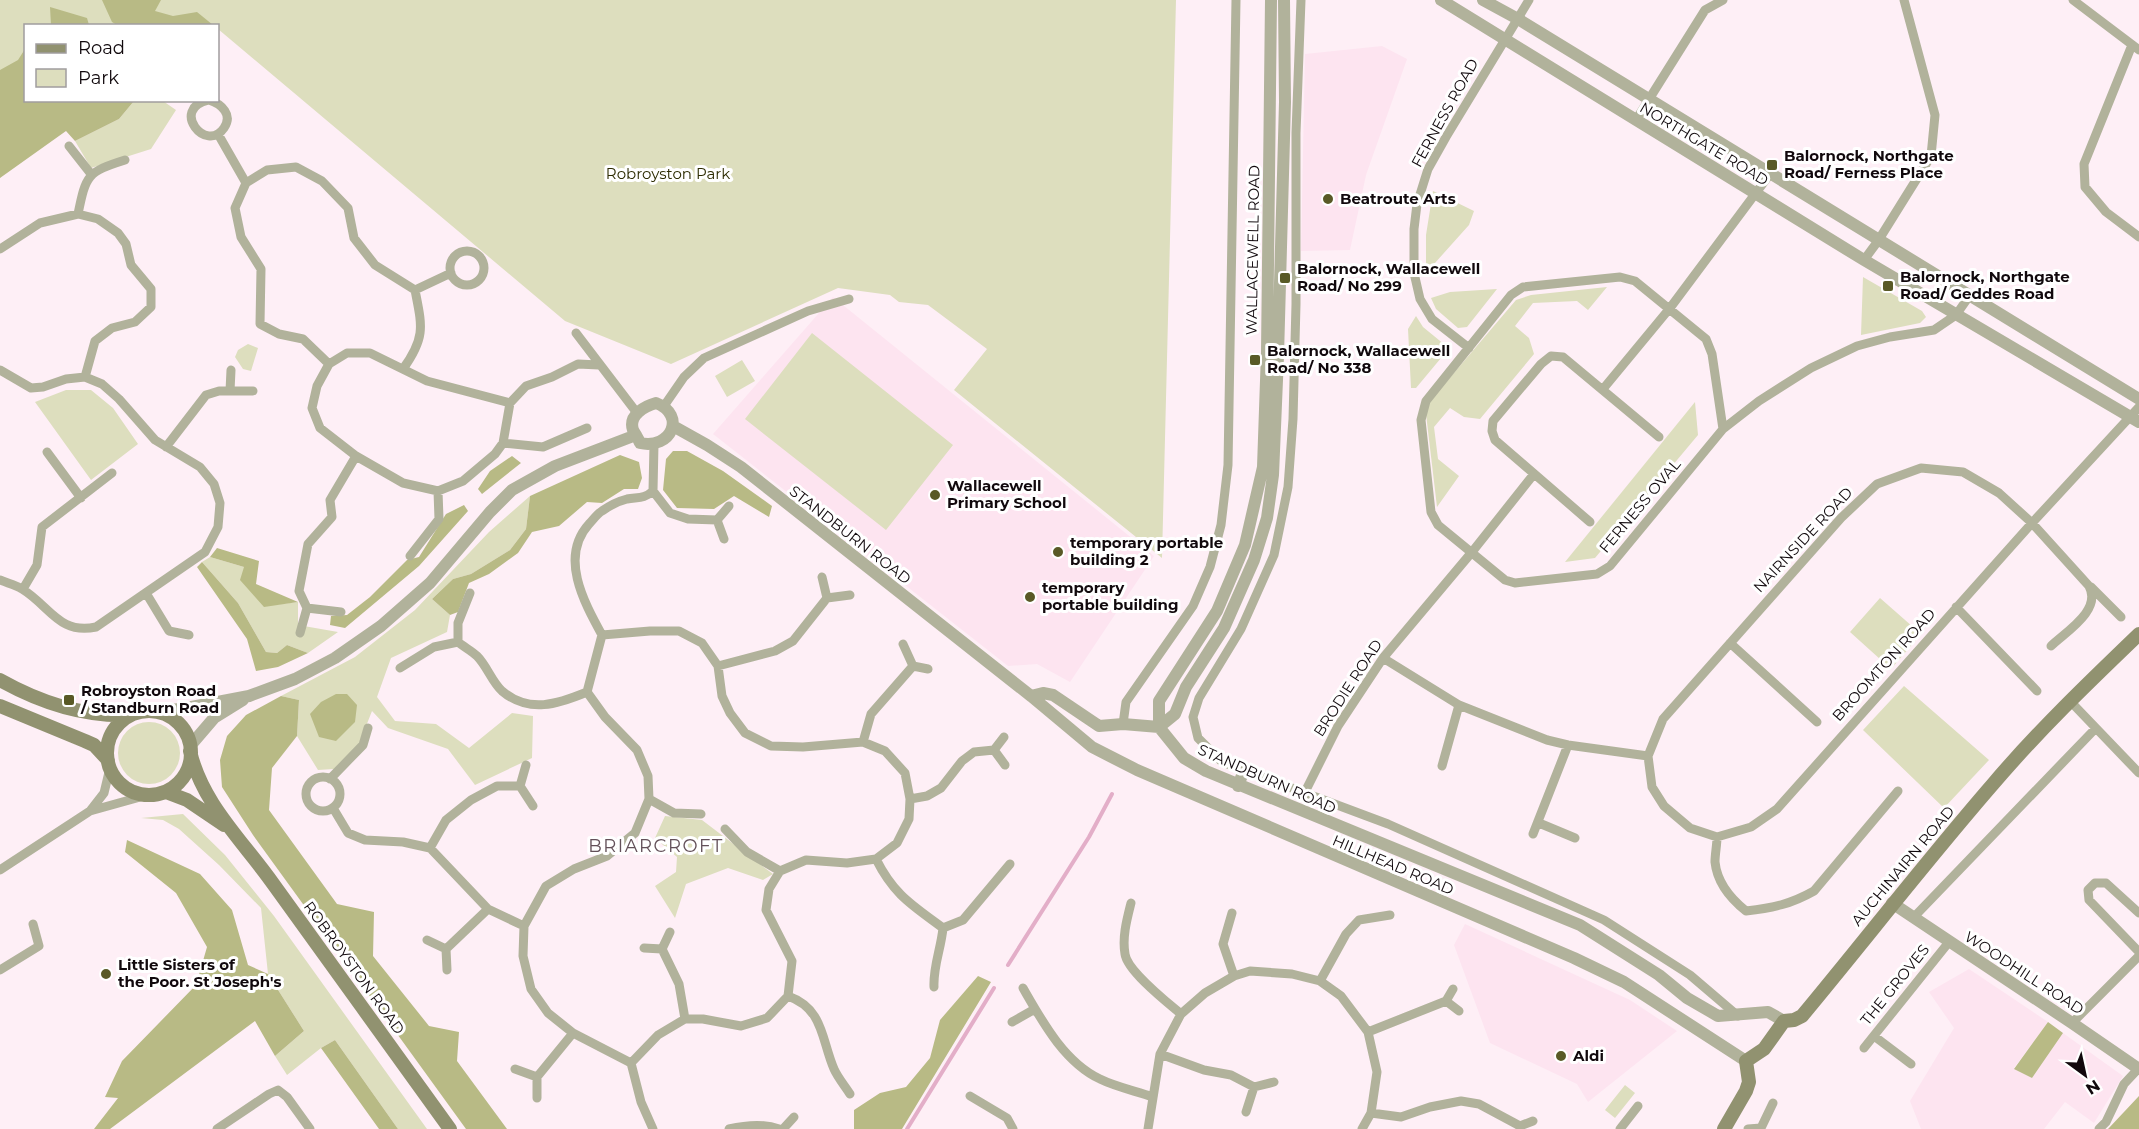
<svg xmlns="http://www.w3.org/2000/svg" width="2139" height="1129" viewBox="0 0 2139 1129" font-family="Montserrat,sans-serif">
<rect width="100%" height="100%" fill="#feeff6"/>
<path fill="#fde4f0" d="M1382,46l25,13 -41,116 -16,75 -49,1 4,-197z
M833,297l321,259 -84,126 -33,-18 -29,2 -295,-232z
M1465,924l165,76 47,31 -89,71 -11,-18 -87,-41 -36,-98z
M1969,969l79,53 -34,46 18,10 31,-45 60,43 -29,47 -29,-21 -21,27h-123l-11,-28 44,-73 -25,-36z"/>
<path fill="#dddebe" d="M0,0h1176l-14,558 -208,-168 33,-41 -59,-44 -29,-3 -9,-7 -52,-7 -167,76 -106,-43 -347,-292v-3h-192v74l-26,78z
M134,101h29l13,9 -25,39 -60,19 -16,-27 44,-22z
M1433,191l41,20 -5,14 -43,48v-38z
M1863,277l59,34 4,6 -6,6 -59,12z
M1607,287l-19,23 -11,-9 -44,2 -18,23 14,12 5,16 -54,65 -16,-2 -14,-9 -16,19 4,32 21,17 -22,31 -11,-93 4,-13 86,-101 15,-5z
M1497,289l-30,38 -9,1 -22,-19 -5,-11 19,-6z
M1416,316l7,11 22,18 1,7 -30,36h-5l-3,-59z
M812,333l141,112 -67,85 -141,-111z
M248,344l10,4 -7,23 -8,-2 -8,-12 3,-7z
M742,360l13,21 -28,16 -12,-21z
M66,390h25l22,18 25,36 -47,36 -56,-78z
M1695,402l3,33 -103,123 -30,4z
M530,496l-4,33 -16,21 -39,24 -18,5 -21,20 18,16 -3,17 -56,26 -14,39 18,24 41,3 33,24 43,-35 21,3 -1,42 -57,27 -27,-36 -60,-21 -16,-17 -13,33 -25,25 -16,1 -21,-34 2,-36 -18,-4 74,-39 60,-47 74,-78z
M210,557l34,10 20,39 34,-4v23l40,7 -30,21 -21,-8 -10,8 -11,-1 -28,-49 -36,-41z
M1880,598l41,36 -30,35 -41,-37z
M1904,686l85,74 -45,48 -81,-78z
M118 753a31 31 0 1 1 62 0a31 31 0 1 1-62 0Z
M183,814l42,41 49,61 153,213h-29l-63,-89 -14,8 -34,27 -12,-19 29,-25 -36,-57 -7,-66 -42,-43 -40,-36 -16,-9 -22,-2z
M665,816l37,4 71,54 -10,6 -35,-12 -42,16 -11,34 -20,-32 21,-14 1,-15 -22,-19z
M1625,1085l10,8 -20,25 -10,-8z"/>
<path fill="#b8ba85" d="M102,0h59l-6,11 18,5 24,-4 16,13h-96l-5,-3z
M50,7l37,11 2,7h-38z
M25,49l1,51 108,1 -15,18 -44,22 -9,-10 -66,47v-108l18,-10z
M673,451h14l36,20 49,35 -3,11 -35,-21 -20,13 -37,-1 -14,-18 3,-31z
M620,455l19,7 3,16 -4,11h-14l-22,14 -15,-1 -28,24 -27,6 -14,21 -29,21 -20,9 -11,29 -8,3 -18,-16 21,-20 18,-5 39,-24 16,-21 4,-33z
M512,456l9,7 -39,31 -4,-5 12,-18z
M464,505l4,6 -49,55 -74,62 -15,-3 1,-9 16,-1 23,-18 37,-37 12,-3 27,-43z
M217,548l42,13 -3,23 42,18 -34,5 -24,-27 4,-13 -34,-10z
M202,562l36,41 28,49 11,1 10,-8 21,8 -30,14 -22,4 -9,-32 -50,-72z
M336,694h11l10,11 -2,17 -19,19 -17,-4 -9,-23 11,-12z
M281,696l18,4 -2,36 -25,32 -3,42 68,94 37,8 -1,44 56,70 30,6 -2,29 50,68h-41l-213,-294 -31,-48 -2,-27 7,-24 19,-21z
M127,840l73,34 32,36 16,55 20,9 36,57 -29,25 -20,-35 -145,108h-16l24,-31 -13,-1 17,-36 74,-76 11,-38 -31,-54 -51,-41z
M978,976l13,6 -89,147h-48v-19l26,-17 26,-6 24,-29 10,-38z
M2048,1022l15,11 -31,45 -18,-9z
M335,1040l63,89h-19l-58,-81z
M2139,1096v33h-31z"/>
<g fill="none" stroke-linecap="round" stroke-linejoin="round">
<path stroke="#e3aec8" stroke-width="4" d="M1008,965l81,-128 23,-43
M907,1129l87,-141"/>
<path stroke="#b1b29b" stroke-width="9" d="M1301,0l-5,133v171l-3,115 -5,68 -14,68 -33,74 -42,69 -6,19 5,21 24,24 166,62 216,96 86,55 48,41
M2073,0l66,50
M2132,45l-48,119 1,23 21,25 33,25
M208,100c-38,9 -2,54 16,28 9,-13 -2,-24 -15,-28
M1636,120l69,-110 18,-10
M218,134l28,49
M69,146l22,28
M78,214c8,-39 9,-42 47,-54
M0,249l40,-26 38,-9 20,5 20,14 8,11 5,21 20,24v18l-16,15 -23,6 -17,13 -10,36
M450 268a17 17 0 1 1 34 0a17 17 0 1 1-34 0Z
M1864,260l14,-19 53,-85 4,-41 -31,-115
M415,290l36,-17
M576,333l61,80
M1469,348l-37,-29 -12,-20 -6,-26v-44l3,-25 11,-35 18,-32 83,-137
M329,364l-26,-25 -24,-5 -19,-10 1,-55 -20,-32 -6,-29 11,-25 21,-13 29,-3 26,14 26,27 6,30 21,27 40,25c7,36 11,47 -12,79
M329,364l-12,22 -5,22 8,20 36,28 47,27 35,8 25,-10 32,-27 8,-11 7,-40
M329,364l18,-11h23l57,28 83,22 16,-17 26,-9 26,-13 21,1
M0,370l31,18 12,-1 23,-8 19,-2 17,7 17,15 36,41 45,27 14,17 6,19 -2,24 -13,25 -109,75c-37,8 -46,-21 -74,-38 -6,-4 -15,-6 -22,-9
M1603,389l67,-81 100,-134
M230,391l1,-21
M664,406l20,-29 20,-19 104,-47 41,-12
M1723,429l-11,-75 -6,-15 -71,-58 -15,-4 -97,10 -12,8 -85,106 -5,19 10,92 7,13 67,55 10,3 82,-9 13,-8 113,-137 36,-28 52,-33 46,-22 33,-9 44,-7 22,-15 14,-20
M503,443l40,4 44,-19
M166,447l40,-52 13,-4h34
M47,452l34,46
M653,491l17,22 18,6 29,1
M1590,522l-95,-82 -3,-9 1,-10 48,-57 10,-8 12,1 96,80
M724,539l-7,-19 12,-14
M410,556l29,-37 -1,-28
M822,577l5,21 23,-3
M2091,587l30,30
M23,589l14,-24 5,-38 70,-54
M146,593l23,38 20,4
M1956,607l81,84
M341,612l-34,-4 -8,-17 9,-47 24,-27 -2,-17 26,-44
M300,633l7,-25
M602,635l48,-4h29l23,12 16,23 4,30 8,17 15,20 26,13 32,1 60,-5 22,9 20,22 5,26 -1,20 -12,24 -21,16 -29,4 -41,-3 -26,11 -11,18 -3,21 26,51 -4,35 -21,22 -26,8 -38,-7h-18l-27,16 -27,28
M458,642v-19l12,-30
M1730,643l87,79
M903,644l10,22 15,3
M1383,658l76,47 88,35 21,5 80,11
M718,666l57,-15 18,-10 34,-43
M400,668l34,-21 24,-5c6,5 14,9 19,14 10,10 15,26 25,35 27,23 56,13 85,1
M2070,701l69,72
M1123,724l3,-22 67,-96 17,-39 11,-42 7,-60 8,-465
M1004,737l-10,13 11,15
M863,742l8,-28 42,-48
M1648,756l4,31 12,19 26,22 27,9 34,-10 26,-18 255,-286 107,-116
M1648,756l15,-37 178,-201 36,-34 44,-16 42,4 36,21 33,30 57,63c13,24 -22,45 -38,60
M526,765l-6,21 13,20
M1442,766l17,-61
M306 794a17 17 0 1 1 34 0a17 17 0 1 1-34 0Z
M330,779l33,-34 5,-17
M1305,792l33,-66 45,-68 89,-106 62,-78
M649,799l25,14 27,1
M910,799l17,-3 14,-8 21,-27 12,-9 20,-2
M333,808l15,25 17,7 38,2 27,6 58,61 36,17
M90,811l61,-17
M1539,823l36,15
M725,829l22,23 33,19
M1533,834l35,-89
M1717,837c0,8 -2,17 -2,25 2,20 16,37 31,49 27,-3 45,-7 68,-20l84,-100
M430,848l16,-28 25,-20 26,-14h23
M876,859c18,36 36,46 67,69
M0,870l90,-59 14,-18 6,-25
M1131,903c-4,16 -9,34 -6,51 2,17 43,49 56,60
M1232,913l-9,31 11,32
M2139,913l-33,-30h-11l-7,7 1,10 50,52
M1913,918l182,-189
M427,940l19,9 1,21
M644,948l18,1 8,-17
M446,949l42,-40
M662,949l17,35 6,35
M0,970l39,-24 -6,-22
M1320,981l26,-47 13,-14 31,-5
M934,987c-1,-21 7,-38 9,-59l20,-8 47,-56
M1023,988c19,33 41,74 77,91 16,8 36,12 53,18
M1453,989l-7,12 13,10
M788,996c36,13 33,43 46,73 4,9 11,17 16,25
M1012,1022l23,-13
M2072,1023l67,-67
M1368,1032l78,-31
M1874,1036l37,28
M1864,1048l85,-106
M1160,1054l44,16 27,5 23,12
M515,1069l22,8v21
M537,1077l36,-44
M970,1096l37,22 6,11
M1246,1112l8,-25 20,-5
M1371,1113l30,4 29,-10 31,-6 18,3 41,22
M217,1129l52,-35 9,-4 9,7 23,32
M653,1129l-12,-27 -10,-39 -58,-30 -25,-20 -17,-24 -8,-33 1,-30 22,-40 28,-17 33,-13 28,-23 14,-34 -1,-23 -11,-26 -32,-33 -18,-25 15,-57c-18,-33 -43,-78 -13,-111 4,-4 8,-10 13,-13 7,-5 17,-10 25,-12 11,-2 17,0 26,-8l1,-47
M729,1129c17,-4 34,-6 50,0
M783,1129l11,-12
M1148,1129l12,-75 21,-40 24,-21 29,-17 16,-5 42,3 28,7 21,15 27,36 9,40 -6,41 -9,16
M1520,1129v-3l13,-5
M1620,1129l18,-23
M1748,1129l13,-1 12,-25
M2099,1129l7,-7 18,-38 14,-15"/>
<path stroke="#b1b29b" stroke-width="12" d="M1441,0l423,260 275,162
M1483,0l35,19 621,380
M656,403c31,12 15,47 -16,40 -2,-5 -5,-9 -7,-13 -5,-15 12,-24 23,-27z
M673,426l34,19 34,22 290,229 61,51 45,23 437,188 50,24 122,79
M1031,696l12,-3 10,2 46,31 24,-2 36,3 25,31 22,13 374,154 79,50 28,23 31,18 50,-4 16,9
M153,711l28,-2 68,-13 46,-17 40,-21 46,-32 49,-43 60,-71 22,-22 43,-24 81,-31
M1159,727l16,-13 11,-27 38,-59 30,-68 13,-42 6,-43 5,-119 7,-254 -1,-102
M1159,727v-26l58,-90 28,-66 18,-78 4,-115 4,-352
M190,746l24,-28 29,-18
M1238,786l6,-16
M1892,903l180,120 67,46"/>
<path stroke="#919270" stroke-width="14" d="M0,680c41,23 83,37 130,35
M0,706l85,35 9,4 14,15
M107 753a42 42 0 1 1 84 0a42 42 0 1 1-84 0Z
M190,751c12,53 54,91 84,134 59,81 117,163 176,244
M166,792l21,8 37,25
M1724,1129l22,-38 3,-9 -3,-21 18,-12 20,-28 10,-1 8,-4c64,-77 125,-156 191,-232 45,-53 96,-102 146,-150"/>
</g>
<g fill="#595926" stroke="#fff" stroke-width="2">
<rect x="1766" y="159" width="12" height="12" rx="3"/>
<circle cx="1328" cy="199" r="6"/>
<rect x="1279" y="272" width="12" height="12" rx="3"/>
<rect x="1882" y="280" width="12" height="12" rx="3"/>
<rect x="1249" y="354" width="12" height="12" rx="3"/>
<circle cx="935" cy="495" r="6"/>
<circle cx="1058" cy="552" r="6"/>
<circle cx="1030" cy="597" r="6"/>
<rect x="63" y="694" width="12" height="12" rx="3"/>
<circle cx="106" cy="974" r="6"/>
<circle cx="1561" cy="1056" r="6"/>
</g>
<g text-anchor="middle" stroke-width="6" stroke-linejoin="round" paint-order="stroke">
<g font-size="15" fill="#11090d" stroke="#fff">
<text transform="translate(1445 113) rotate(-61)" y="5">FERNESS ROAD</text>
<text transform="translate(1704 144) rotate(31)" y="5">NORTHGATE ROAD</text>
<text transform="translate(1253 250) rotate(-89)" y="5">WALLACEWELL ROAD</text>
<text transform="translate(1640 506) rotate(-50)" y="5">FERNESS OVAL</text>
<text transform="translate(850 535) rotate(38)" y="5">STANDBURN ROAD</text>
<text transform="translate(1803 540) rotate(-47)" y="5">NAIRNSIDE ROAD</text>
<text transform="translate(1884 665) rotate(-48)" y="5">BROOMTON ROAD</text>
<text transform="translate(1348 688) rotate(-57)" y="5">BRODIE ROAD</text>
<text transform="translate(1267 779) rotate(24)" y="5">STANDBURN ROAD</text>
<text transform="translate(1393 865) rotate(23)" y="5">HILLHEAD ROAD</text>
<text transform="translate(1903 866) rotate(-50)" y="5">AUCHINAIRN ROAD</text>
<text transform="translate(354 968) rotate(54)" y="5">ROBROYSTON ROAD</text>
<text transform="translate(2024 973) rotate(33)" y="5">WOODHILL ROAD</text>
<text transform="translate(1895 985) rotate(-51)" y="5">THE GROVES</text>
</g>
<g font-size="15" font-weight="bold" fill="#11090d" stroke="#fff" text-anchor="start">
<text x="1784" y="161">Balornock, Northgate<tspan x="1784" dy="17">Road/ Ferness Place</tspan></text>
<text x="1340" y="204">Beatroute Arts</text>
<text x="1297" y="274">Balornock, Wallacewell<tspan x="1297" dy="17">Road/ No 299</tspan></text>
<text x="1900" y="282">Balornock, Northgate<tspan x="1900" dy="17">Road/ Geddes Road</tspan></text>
<text x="1267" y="356">Balornock, Wallacewell<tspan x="1267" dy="17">Road/ No 338</tspan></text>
<text x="947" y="491">Wallacewell<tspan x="947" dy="17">Primary School</tspan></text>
<text x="1070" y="548">temporary portable<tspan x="1070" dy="17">building 2</tspan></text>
<text x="1042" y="593">temporary<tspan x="1042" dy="17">portable building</tspan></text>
<text x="81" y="696">Robroyston Road<tspan x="81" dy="17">/ Standburn Road</tspan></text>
<text x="118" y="970">Little Sisters of<tspan x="118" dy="17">the Poor. St Joseph's</tspan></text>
<text x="1573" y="1061">Aldi</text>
</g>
<g font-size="15" fill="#2c2b01" stroke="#fff">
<text x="668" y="179">Robroyston Park</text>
</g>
<g font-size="18" letter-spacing="1.5" fill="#635059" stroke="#fff">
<text x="656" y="852">BRIARCROFT</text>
</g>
</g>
<rect x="24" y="24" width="195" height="78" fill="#ffffff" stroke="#a09d9e" stroke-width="1.5"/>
<rect x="36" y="44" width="30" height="9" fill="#919270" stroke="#a09d9e" stroke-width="1.5"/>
<text x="78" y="54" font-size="18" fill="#11090d">Road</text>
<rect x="36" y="69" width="30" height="18" fill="#dddebe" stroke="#a09d9e" stroke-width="1.5"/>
<text x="78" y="84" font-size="18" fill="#11090d">Park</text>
<g transform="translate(2085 1075) rotate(147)" stroke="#ffffff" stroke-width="4.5" paint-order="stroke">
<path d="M0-4.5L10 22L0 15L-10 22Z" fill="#11090d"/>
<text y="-9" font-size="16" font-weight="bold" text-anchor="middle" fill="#11090d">N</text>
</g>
</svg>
